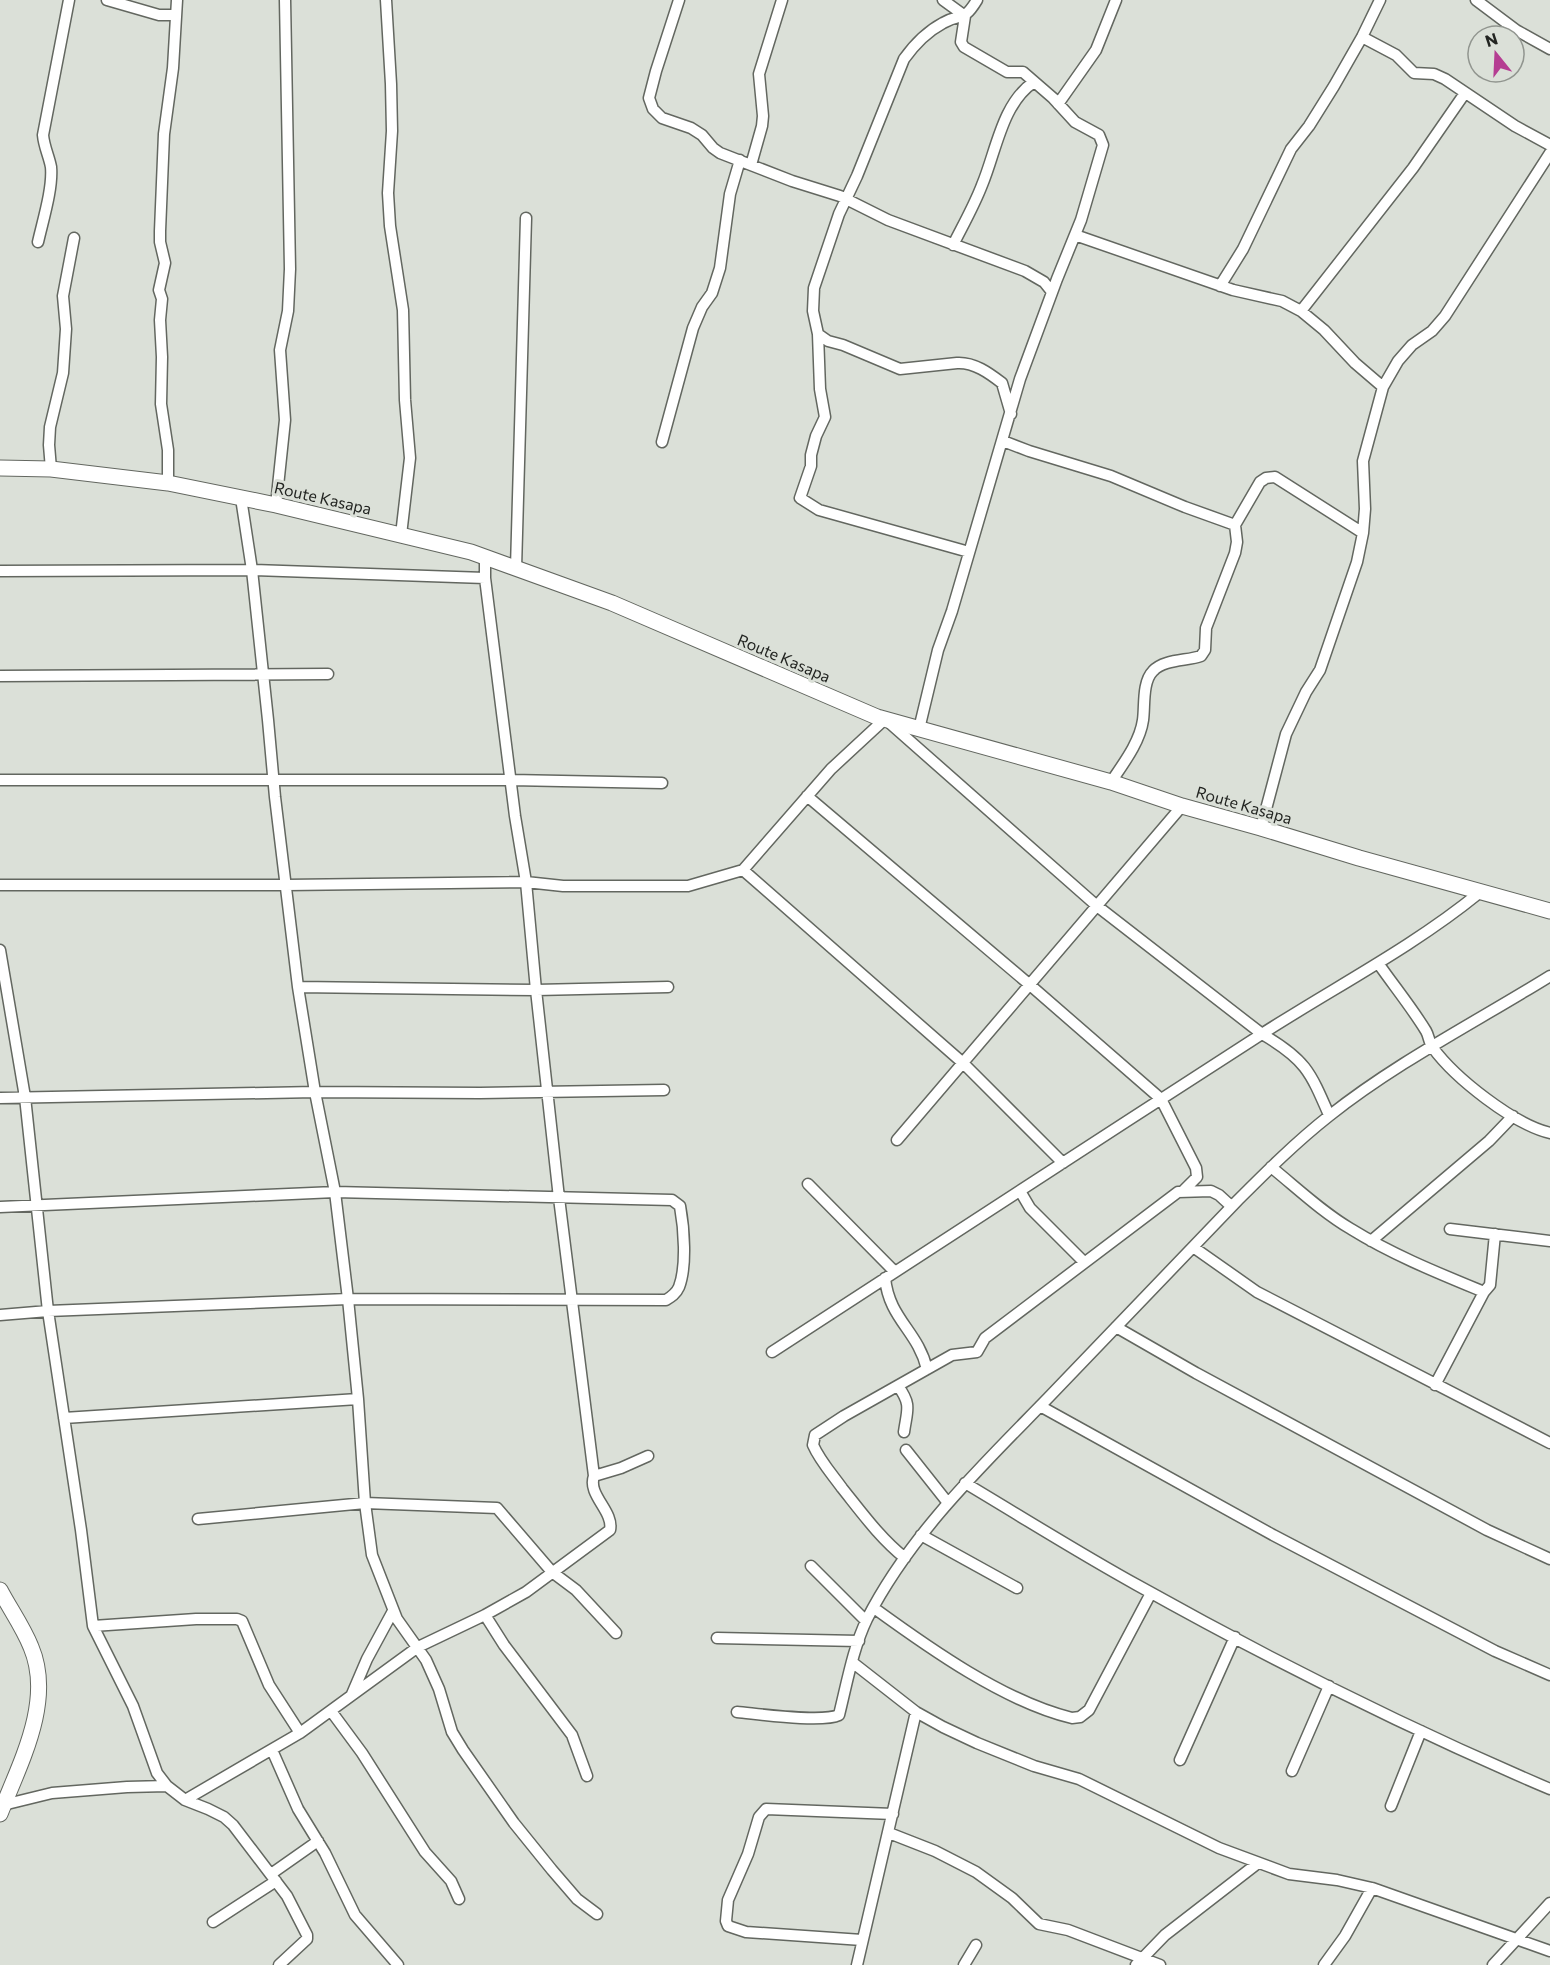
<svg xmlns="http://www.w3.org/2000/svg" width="1550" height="1965" viewBox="0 0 1550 1965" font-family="Commissioner,sans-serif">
<rect width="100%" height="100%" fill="#dbe0d8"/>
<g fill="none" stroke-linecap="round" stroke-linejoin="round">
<g stroke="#636760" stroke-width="13">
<path id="street" d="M107,0l52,15h17
M386,0l5,84 1,47 -4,62 2,33 13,84 2,90 5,58 -9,77
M679,0l-23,71 -7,27 4,11 9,9 29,10 11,7 11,13 7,5 72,28 48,15 48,24 137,51 19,11 8,10
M1476,0l40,30 34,19
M1362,37l34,18 18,18 20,1 11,5 70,47 35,19
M1058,104l38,-54 20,-50
M751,165l11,-39 1,-10 -4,-42 23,-74
M1075,235l158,55 49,11 19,10 23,19 31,33 28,24
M38,242c5,-22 15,-54 13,-75 -2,-11 -7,-20 -8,-32l26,-135
M953,245c10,-20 21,-39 29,-60 14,-33 20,-82 52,-103
M1220,286l23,-37 48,-100 18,-23 25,-40 28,-49 18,-37
M1301,311l112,-143 52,-75
M818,334l10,7 15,4 57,24 57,-6c17,-1 32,10 45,20l9,31
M1003,441l26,10 82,25 74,31 50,18
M662,442l31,-114 9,-21 10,-14 8,-25 10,-74 10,-34
M51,469l-2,-24 1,-18 13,-54 3,-44 -3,-33 11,-58
M168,483v-33l-7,-46 1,-47 -2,-37 2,-21 -3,-9 6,-27 -5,-21v-11l4,-97 9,-66 4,-68
M241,498l11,72 16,150 7,77 23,190 17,105 20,100 13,107 10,100 7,104 7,52 25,64 29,41 13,29 13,43 11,18 51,73 38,47 25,29 20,15
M276,505l9,-85 -5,-70 8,-39 2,-42 -5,-269
M969,552l-150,-42 -19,-12 11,-32v-11l5,-19 9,-19 -5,-28 -2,-55 -5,-23 1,-23 25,-74 18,-38 47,-117c10,-14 24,-28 39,-36 19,-11 20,0 34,-23
M485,557v21l30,238 11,66 10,108 23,208 35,278
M516,568l10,-350
M0,571l252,-1 233,8
M0,676l328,-2
M919,729l19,-79 14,-39 68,-232 37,-100 24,-59 22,-75 -4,-10 -24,-13 -22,-24 -30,-26h-16l-43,-25 -3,-5 4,-26 -22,-16
M0,780h511l151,3
M1111,782c12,-18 29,-40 32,-62 2,-14 -1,-38 10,-49 11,-12 34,-10 48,-15l4,-6 1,-22 29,-75 2,-11 -2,-17 25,-43 6,-4 9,-1 88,56
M807,796l223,189 131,114 35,69 1,9 -14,14
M1261,828l25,-94 20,-42 14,-22 37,-108 6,-29 2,-24 -2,-48 20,-74 15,-26 14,-16 20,-14 13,-15 105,-163
M743,870l220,193 100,100
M0,885h287l239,-3 37,4h125l55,-16 88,-101 54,-50 212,187 165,128c43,25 48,37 67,81
M0,950l25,147 23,214 33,219 12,96 40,80 24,67 10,13 18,14 23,9 16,8 9,8 54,71 20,39v4l-28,26
M1378,963c16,23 34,45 48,68 3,5 3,12 7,17 22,30 80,76 117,85
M298,987l238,3 132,-3
M0,1098l315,-6 165,1 184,-3
M897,1140l285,-334
M1271,1167c26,21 51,45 80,62 42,26 87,44 133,63
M808,1184l87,88
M1020,1191l10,17 54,54
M0,1207l335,-15 337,8 8,6c4,22 7,60 -1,81 -3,7 -8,10 -13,13l-318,-1 -300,12 -48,4
M1450,1229l100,12
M1371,1241l118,-100 24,-25
M1193,1247l64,45 293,151
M885,1278c4,41 33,53 42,91
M1116,1327l80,46 291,157 63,29
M772,1352c160,-104 319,-208 479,-311 76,-50 158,-91 228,-148
M1435,1385l49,-93 6,-7 5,-51
M898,1386c14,19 9,24 6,46
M1040,1406l233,129 222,116 55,24
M64,1418l294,-19
M906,1450l42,53
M965,1483c57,34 114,70 172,102 134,75 272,144 413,204
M198,1519l167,-16 132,5 55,64 24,18 40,43
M921,1535l96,53
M905,1558c-25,-20 -43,-45 -63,-70 -10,-14 -22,-27 -29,-43l2,-10 29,-19 108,-61 25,-3 8,-14 193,-146 33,-1 8,4 12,11
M811,1566l55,55
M874,1608c55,40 131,94 198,110l8,-1 9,-7 62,-117
M485,1615l19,30 68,90 15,41
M93,1626l103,-7h41l5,2 27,64 31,48
M717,1638l142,3
M852,1662l64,50 27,15 34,16 57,23 45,13 140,69 70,26 48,6 35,8 178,63
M352,1694l15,-35 26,-48
M331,1711l31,42 63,99 26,29 8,18
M737,1712c22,2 85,11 102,3 8,-32 14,-67 28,-96 44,-86 115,-153 181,-221 64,-66 127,-132 190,-198 29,-29 58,-58 91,-84 68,-54 147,-94 221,-140
M272,1750l26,59 27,44 30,62 43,50
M1180,1760l55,-123
M1292,1771l37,-85
M185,1800l115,-67 118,-86 67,-32 41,-23 84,-62c4,-19 -23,-35 -16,-54l27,-8 27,-12
M3,1805l49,-12 75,-6 40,-1
M1391,1806l30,-75
M889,1833l46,18 41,21 36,26 27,26 29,6 92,35
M271,1874l47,-33
M213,1922l63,-41
M862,1940l-116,-8 -18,-6 -2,-5 2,-21 20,-46 11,-37 7,-8 127,5
M857,1965l59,-253
M964,1965l12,-20
M1136,1965l29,-30 93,-72
M1324,1965l21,-29 27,-48
M1493,1965l57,-62"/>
</g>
<g stroke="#636760" stroke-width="17">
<path id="secondary" d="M0,468l51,1 117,14 108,22 195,47 141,51 265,114 234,65 71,24 79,22 98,30 191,53
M0,1590c10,19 23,37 31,57 23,54 -11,116 -31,167"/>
</g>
<use href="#street" stroke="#fff" stroke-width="10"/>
<use href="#secondary" stroke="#fff" stroke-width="15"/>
</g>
<g text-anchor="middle" stroke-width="6" stroke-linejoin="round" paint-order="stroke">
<g font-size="16" fill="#222421" stroke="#dbe0d8">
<text transform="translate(323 498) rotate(13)" y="6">Route Kasapa</text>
<text transform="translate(784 658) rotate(23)" y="6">Route Kasapa</text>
<text transform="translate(1244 805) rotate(16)" y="6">Route Kasapa</text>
</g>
</g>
<g transform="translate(1496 54) rotate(342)"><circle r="28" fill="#dbe0d8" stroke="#91958f" stroke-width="1.5"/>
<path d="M0-4.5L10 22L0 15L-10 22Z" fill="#b53d92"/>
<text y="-9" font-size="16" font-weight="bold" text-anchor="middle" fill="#222421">N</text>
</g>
</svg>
